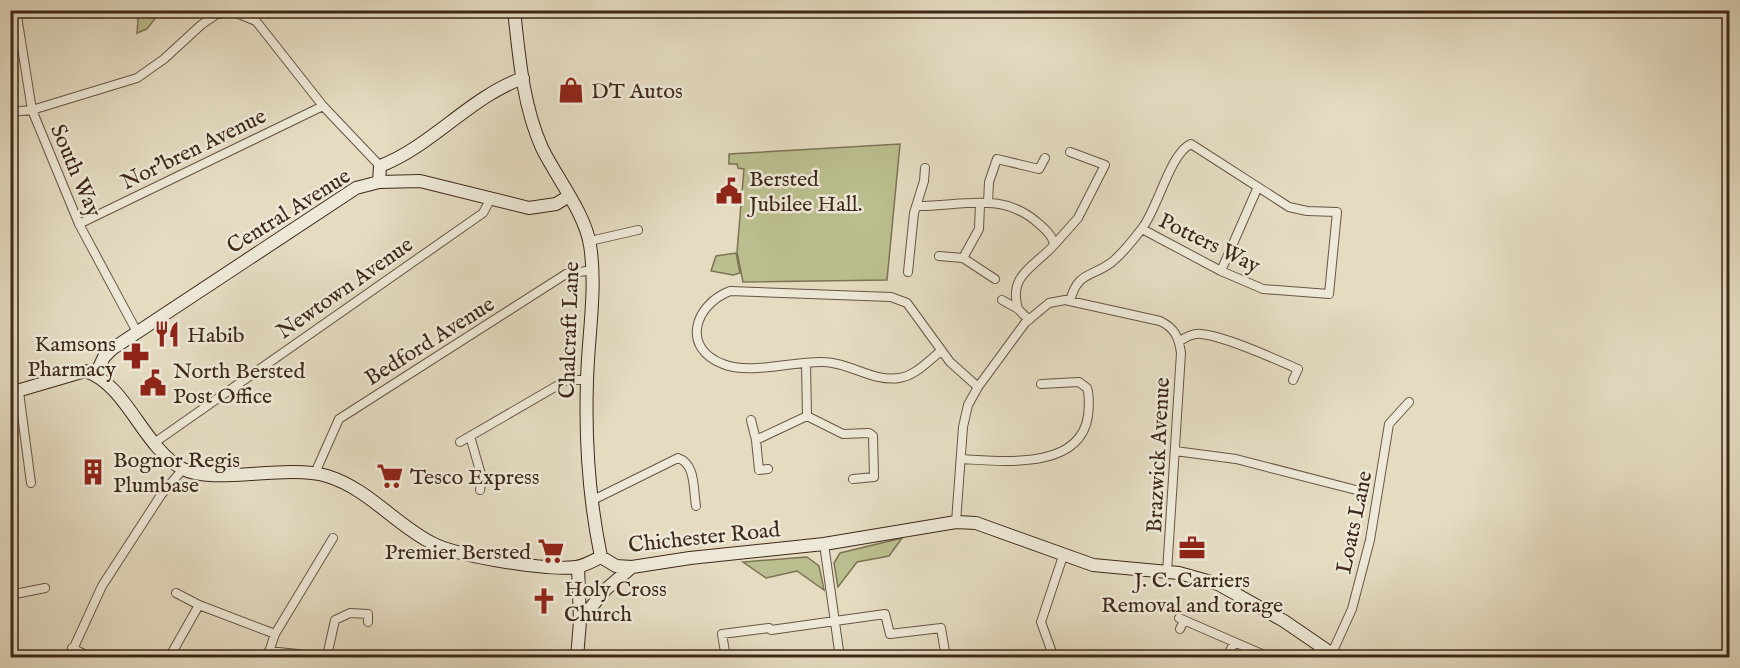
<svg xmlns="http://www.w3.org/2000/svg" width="1740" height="668" viewBox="0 0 1740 668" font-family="'IM FELL English',serif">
<rect width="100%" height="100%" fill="#e4dbc1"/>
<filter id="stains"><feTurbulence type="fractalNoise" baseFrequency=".00333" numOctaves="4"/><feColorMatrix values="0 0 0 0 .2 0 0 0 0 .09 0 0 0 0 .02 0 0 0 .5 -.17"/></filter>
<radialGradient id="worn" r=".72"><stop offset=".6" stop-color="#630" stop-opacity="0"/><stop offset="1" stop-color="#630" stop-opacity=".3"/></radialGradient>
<path fill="#bbbe8e" stroke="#7c7354" stroke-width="1.5" d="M135,11v-1l26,1 -14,18 -10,4 1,-13z
M900,144l-13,136 -144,2 -6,-30 7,-83 -6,-1 -1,-4h-8v-10z
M736,253l4,20 -7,2 -22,-4 5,-15z
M902,538l-13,18 -32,6 -19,25 -4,-24 6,-10z
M807,557l12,9 5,24 -27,-19 -31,7 -23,-16z"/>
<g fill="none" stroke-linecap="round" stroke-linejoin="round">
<g stroke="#685543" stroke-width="10">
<path id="street" d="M16,10l16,100 47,114 58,108
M10,112l22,-2 105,-32 27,-19 37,-34 16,-11 17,-2 22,9 67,85 57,60
M988,203l1,-21 8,-23 42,10 6,-11
M980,204l-1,25 -16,29 32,21
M918,206c45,0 84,-15 120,17 7,6 15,13 16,22 -20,22 -46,30 -36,64
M79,224l244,-118
M590,241l48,-11
M1054,245l24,-27 27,-53 -35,-13
M939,256l24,2
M1221,271l36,-82
M908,272l6,-59 10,-32 1,-13
M1002,300l16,9 11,11
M1070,301c8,-30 21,-23 42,-39 11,-9 22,-23 31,-35 15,-20 28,-75 48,-83l98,63 18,4 30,1 -8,82 -66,-5 -42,-18 -79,-42
M1180,341c6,-4 13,-8 21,-7 24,2 74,25 97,35l-5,11
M941,351c-13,10 -26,25 -42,27 -27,4 -50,-16 -76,-16 -30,-1 -73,13 -100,2 -42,-16 -29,-59 7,-73l161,6 16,6 43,59 28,25
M19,392l12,91
M807,416l36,18 26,-1 4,3 1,41 -21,2
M751,420l5,20 3,30 9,-1
M470,436l12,42 -2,12
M756,440l51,-24 -1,-53
M460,442l107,-62h20
M154,443l329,-230 8,-15
M1175,451l61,8 120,31
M961,459c40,2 119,12 127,-43 1,-9 2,-19 -1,-28l-8,-6 -38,2
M315,473l24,-54 227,-145 27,-4
M591,501l87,-43c18,6 15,31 18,48
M956,522l7,-95 5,-22 10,-18 47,-64 24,-20 16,-3 95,21c15,7 19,17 21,32l-14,219
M824,544l16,114
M176,593l23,12
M10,595l35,-7
M1179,618l92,40
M1180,629l4,-9
M72,648l20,10
M269,651l65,7
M1332,653l20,-44 18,-69 19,-116 20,-22
M327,656l8,-36 15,-7 18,1v8
M69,658l33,-72 59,-91 22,-26
M169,658l30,-53 76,29
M267,658l8,-24 58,-96
M726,658l-4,-24 47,-6 2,2 114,-16 5,20 51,-6 5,30
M1054,658l-13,-36 22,-66
M1227,658l7,-16"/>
</g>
<g stroke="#3e2819" stroke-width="14">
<path id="secondary" d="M514,10c5,46 9,96 28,138 14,29 43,65 48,97 7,44 -2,91 -3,136 -2,59 2,118 14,176
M379,182l1,-16c52,-20 90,-69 143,-88
M96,374l8,-17 8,-8 244,-161 23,-6 41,-1 109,27 27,-4 13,-8
M10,393l75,-22c41,12 59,78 98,98 30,16 103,-5 144,7 40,12 67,47 103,66 24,14 119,29 146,25 9,-1 18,-7 25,-10
M601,557l15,9 16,1 58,-9 134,-14 132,-22 20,1 117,42 86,8 39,11 66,37 54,37
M580,621l25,-31 27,-23
M577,658l3,-37 -2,-54"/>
</g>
<use href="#street" stroke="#ede8d7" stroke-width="8"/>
<use href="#secondary" stroke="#ede8d7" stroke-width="12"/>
</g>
<defs>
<g id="shop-bare" transform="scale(2.07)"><path d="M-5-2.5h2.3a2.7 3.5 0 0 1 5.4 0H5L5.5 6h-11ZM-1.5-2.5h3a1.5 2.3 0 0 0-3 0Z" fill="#8f2418" stroke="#ede8d7" stroke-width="2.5" paint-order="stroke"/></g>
<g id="civic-bare" transform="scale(2.07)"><path d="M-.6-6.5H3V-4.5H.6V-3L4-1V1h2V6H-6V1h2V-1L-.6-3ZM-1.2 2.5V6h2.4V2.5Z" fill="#8f2418" stroke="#ede8d7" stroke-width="2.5" paint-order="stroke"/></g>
<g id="restaurant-bare" transform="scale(2.07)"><path d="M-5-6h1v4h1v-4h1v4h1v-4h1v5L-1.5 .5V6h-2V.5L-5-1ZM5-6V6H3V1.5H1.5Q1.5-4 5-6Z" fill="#8f2418" stroke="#ede8d7" stroke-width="2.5" paint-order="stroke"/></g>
<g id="pharmacy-bare" transform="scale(2.07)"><path d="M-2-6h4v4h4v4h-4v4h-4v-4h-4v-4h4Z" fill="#8f2418" stroke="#ede8d7" stroke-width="2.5" paint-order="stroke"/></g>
<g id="building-bare" transform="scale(2.07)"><path d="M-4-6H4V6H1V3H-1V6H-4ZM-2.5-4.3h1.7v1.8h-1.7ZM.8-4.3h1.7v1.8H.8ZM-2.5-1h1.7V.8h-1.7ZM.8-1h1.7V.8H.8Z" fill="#8f2418" stroke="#ede8d7" stroke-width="2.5" paint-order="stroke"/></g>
<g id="supermarket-bare" transform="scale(2.07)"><path d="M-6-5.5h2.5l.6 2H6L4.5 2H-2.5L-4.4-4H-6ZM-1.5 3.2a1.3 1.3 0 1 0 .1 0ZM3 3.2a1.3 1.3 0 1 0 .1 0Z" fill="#8f2418" stroke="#ede8d7" stroke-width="2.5" paint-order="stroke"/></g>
<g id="office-bare" transform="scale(2.07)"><path d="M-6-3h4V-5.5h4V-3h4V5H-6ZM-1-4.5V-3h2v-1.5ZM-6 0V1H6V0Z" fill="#8f2418" stroke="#ede8d7" stroke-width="2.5" paint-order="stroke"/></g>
<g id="church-bare" transform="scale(2.07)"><path d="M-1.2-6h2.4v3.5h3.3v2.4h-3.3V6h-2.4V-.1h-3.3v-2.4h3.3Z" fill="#8f2418" stroke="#ede8d7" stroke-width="2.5" paint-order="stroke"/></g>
</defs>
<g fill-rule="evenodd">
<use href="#shop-bare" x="571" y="90"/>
<use href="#civic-bare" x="729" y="191"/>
<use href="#restaurant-bare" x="167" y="334"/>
<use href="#pharmacy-bare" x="136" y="356"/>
<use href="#civic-bare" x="153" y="383"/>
<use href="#building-bare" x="93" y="472"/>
<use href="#supermarket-bare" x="390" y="476"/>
<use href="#office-bare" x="1192" y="548"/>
<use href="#supermarket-bare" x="551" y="551"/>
<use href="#church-bare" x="544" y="601"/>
</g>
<g text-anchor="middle" stroke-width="5" stroke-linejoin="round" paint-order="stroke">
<g font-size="22" fill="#3e2819" stroke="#ede8d7" text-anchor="start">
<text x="591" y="98">DT Autos</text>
<text x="749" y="186">Bersted<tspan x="749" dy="25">Jubilee Hall.</tspan></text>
<text x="187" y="342">Habib</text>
<text x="116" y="351" text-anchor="end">Kamsons<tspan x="116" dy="25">Pharmacy</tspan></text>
<text x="173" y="378">North Bersted<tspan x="173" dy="25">Post Office</tspan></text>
<text x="113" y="467">Bognor Regis<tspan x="113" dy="25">Plumbase</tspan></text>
<text x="410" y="484">Tesco Express</text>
<text x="531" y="559" text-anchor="end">Premier Bersted</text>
<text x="1192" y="587" text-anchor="middle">J. C. Carriers<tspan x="1192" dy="25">Removal and torage</tspan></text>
<text x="564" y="596">Holy Cross<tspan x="564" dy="25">Church</tspan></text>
</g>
<g font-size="22" fill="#3e2819" stroke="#ede8d7">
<text transform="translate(193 148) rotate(-26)" y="8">Nor'bren Avenue</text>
<text transform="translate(77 170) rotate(67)" y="8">South Way</text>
<text transform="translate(288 210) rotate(-32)" y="8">Central Avenue</text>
<text transform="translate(1210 242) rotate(26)" y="8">Potters Way</text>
<text transform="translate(344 287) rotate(-35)" y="8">Newtown Avenue</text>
<text transform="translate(568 330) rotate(-88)" y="8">Chalcraft Lane</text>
<text transform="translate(429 340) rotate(-32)" y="8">Bedford Avenue</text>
<text transform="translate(1157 455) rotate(-87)" y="8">Brazwick Avenue</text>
<text transform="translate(1353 522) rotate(-78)" y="8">Loats Lane</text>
<text transform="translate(704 536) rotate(-6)" y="8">Chichester Road</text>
</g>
</g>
<rect width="1740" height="668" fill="none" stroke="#e4dbc1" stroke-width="36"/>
<rect x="12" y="12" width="1716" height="644" fill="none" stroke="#3e2819" stroke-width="3"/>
<rect x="18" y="18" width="1704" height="632" fill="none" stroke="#3e2819" stroke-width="1.5"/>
<rect width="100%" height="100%" filter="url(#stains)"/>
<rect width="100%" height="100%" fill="url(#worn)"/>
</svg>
